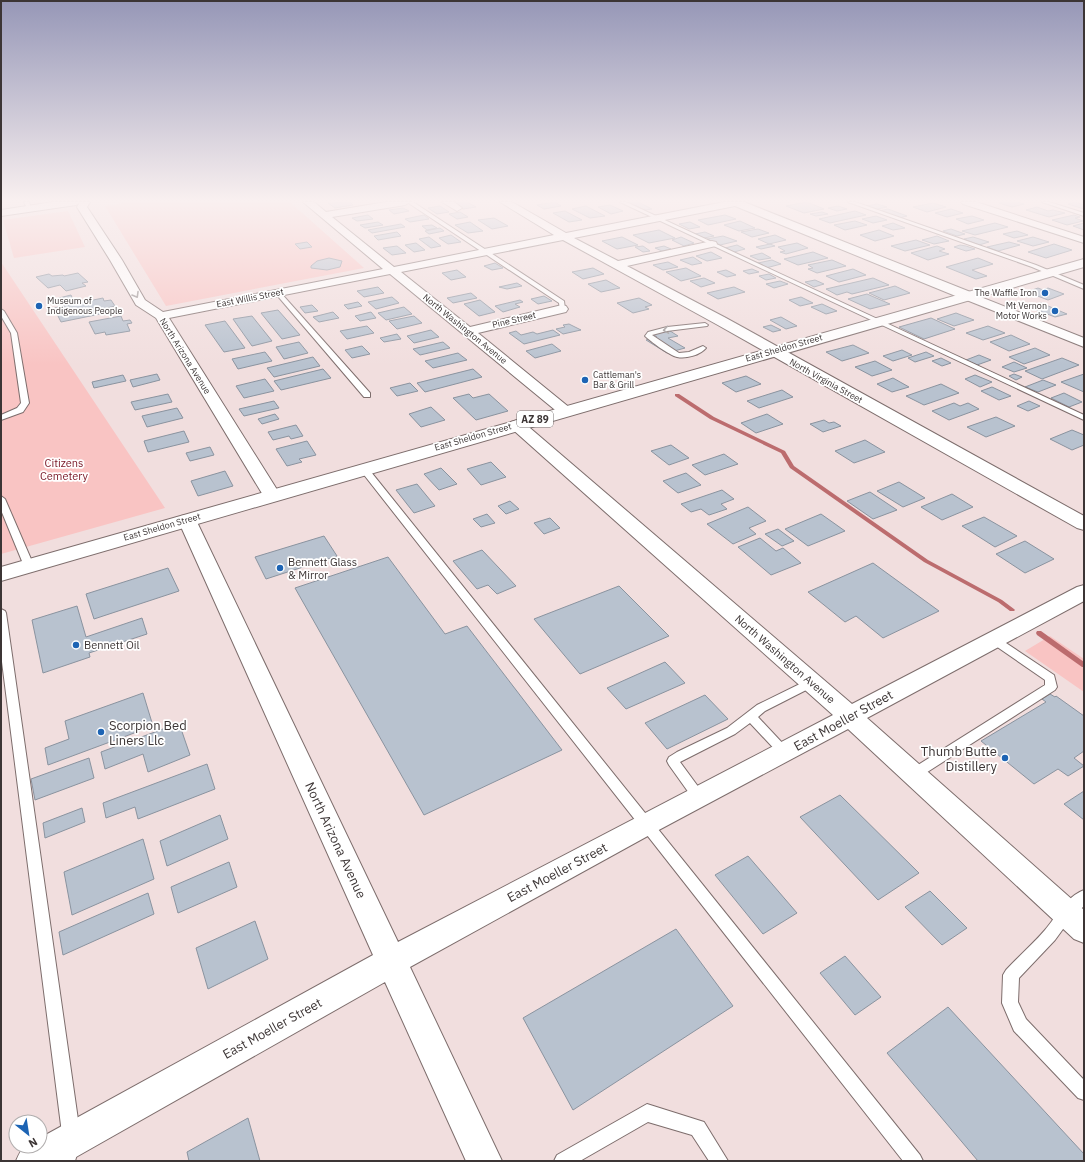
<svg xmlns="http://www.w3.org/2000/svg" width="1085" height="1162" viewBox="0 0 1085 1162" font-family="'IBM Plex Sans',sans-serif">
<rect width="100%" height="100%" fill="#f1dede"/>
<path fill="#f9c4c3" d="M129,202h161l74,66 -198,38 -61,-100z
M68,211l17,36 -71,11 -11,-38z
M1,262l164,246 -164,46z
M1050,636l34,23v33l-59,-41z"/>
<g fill="none" stroke-linecap="round" stroke-linejoin="round">
<path fill="#bc6c6e" fill-rule="evenodd" d="M675,394h4l35,23 71,34 9,15 134,94 74,40 12,9 1,1 -1,1h-4l-12,-9 -74,-40 -134,-94 -9,-15 -71,-34 -35,-23z
M1037,631h4l43,31v5h-2l-45,-32 -1,-2z"/>
</g>
<path fill="#b8c2cf" stroke="#8a939f" d="M350,202l3,3 -18,3 -7,-5z
M452,202h15l9,5 -13,2z
M555,202l6,4 -17,3 -7,-4z
M628,202h10l14,7 -7,1z
M807,202l17,7 -20,4 -18,-7z
M1003,202h14l7,2 -12,3 -13,-4z
M1075,202l9,3v4l-16,-5z
M933,203l13,4 -19,5 -14,-5z
M877,204l10,3 -10,2 -10,-3z
M610,205l13,6 -12,3 -13,-7z
M440,206l9,6 -12,2 -9,-6z
M586,206l19,10 -15,2 -18,-9z
M838,206l9,3 -10,2 -9,-3z
M1037,207l11,4 5,-1 12,3 -16,4 -23,-7z
M403,208l6,3 -15,3 -5,-4z
M888,209l19,7 -8,2 -20,-7z
M951,209l12,4 -16,4 -12,-4z
M565,211l17,9 -13,2 -16,-9z
M855,211l11,4 -36,8 -11,-4z
M460,212l8,5 -11,2 -8,-5z
M822,212l6,2 -12,2 -6,-2z
M368,215l5,4 -16,2 -5,-3z
M424,215l5,4 -19,3 -5,-3z
M725,215l11,4 -28,6 -10,-5z
M1074,215l6,2 -5,1 8,3 -16,4 -15,-5z
M876,216l11,4 -14,3 -11,-4z
M972,216l12,4 -16,4 -12,-5z
M494,218l14,8 -16,3 -14,-9z
M740,221l15,7 -16,3 -15,-6z
M855,221l12,4 -22,5 -11,-5z
M378,222l5,3 -18,3 -5,-3z
M470,222l13,9 -15,2 -13,-8z
M690,222l10,5 -11,2 -10,-5z
M893,223l12,5 -12,2 -11,-4z
M995,223l13,4 -33,8 -13,-4z
M1084,223v7l-11,-4z
M401,224l4,3 -33,6 -4,-3z
M432,225l5,3 -10,2 -5,-4z
M440,228l4,3 -15,3 -4,-3z
M758,229l11,4 -17,4 -11,-5z
M951,229l14,5 -8,2 -14,-5z
M659,230l16,8 -26,5 -16,-8z
M879,230l15,6 -19,5 -15,-6z
M1017,231l11,4 -14,3 -11,-4z
M397,232l4,4 -23,4 -4,-4z
M705,232l9,4 -10,2 -9,-4z
M451,235l10,7 -13,2 -9,-6z
M775,235l11,5 -17,4 -11,-5z
M723,236l14,5 -17,4 -13,-6z
M937,236l12,5 -15,3 -12,-4z
M429,237l12,9 -10,2 -12,-9z
M622,237l16,8 -21,4 -15,-8z
M681,237l13,6 -10,3 -12,-6z
M973,237l16,5 -10,3 -15,-6z
M1033,237l16,5 -16,4 -16,-5z
M916,240l14,5 -25,6 -14,-5z
M307,242l5,5 -12,2 -5,-5z
M1009,242l11,3 -22,6 -11,-4z
M416,243l9,7 -11,2 -9,-7z
M797,243l11,5 -22,6 -6,-2 5,-1 -7,-4z
M770,244l5,2 -14,3 -5,-2z
M1054,244l18,6 -26,8 -18,-6z
M737,245l8,4 -11,3 -9,-4z
M960,245l6,1 9,3 -9,2 -12,-4z
M397,246l9,7 -14,2 -9,-7z
M643,246l7,5 -7,1 -8,-5z
M664,246l7,3 -9,2 -7,-3z
M937,246l8,3 -6,2 10,3 -21,6 -17,-7z
M711,252l11,6 -15,3 -11,-5z
M813,252l15,6 -30,7 -14,-6z
M762,253l9,5 -12,2 -9,-4z
M693,257l9,6 -10,2 -12,-5z
M329,258l13,3 -2,6 -13,3 -16,-2v-2l6,-5z
M978,258l15,6 -21,6 15,6 -11,3 -30,-12z
M772,260l9,4 -15,4 -8,-5z
M832,260l14,6 -29,7 -9,-4 5,-1 -5,-3z
M668,262l10,5 -15,3 -10,-5z
M495,263l8,5 -11,2 -8,-4z
M593,268l11,6 -21,5 -11,-7z
M686,268l15,8 -20,5 -15,-9z
M752,269l7,3 -10,2 -6,-3z
M853,269l13,6 -27,7 -13,-6z
M457,270l9,7 -15,3 -9,-7z
M726,270l10,5 -9,2 -10,-5z
M78,273l10,9 -6,1 4,3 -20,5 -6,-6 -12,3 -12,-11 13,-3 3,2 11,-1 1,1z
M769,274l7,4 -10,2 -7,-4z
M704,278l11,5 -14,4 -11,-6z
M873,278l16,7 -37,9 -5,-2 -10,3 -11,-6z
M606,280l14,8 -19,4 -13,-8z
M815,280l9,4 -10,3 -9,-5z
M780,281l8,3 -14,4 -8,-4z
M517,283l5,3 -15,3 -8,-2z
M895,286l15,7 -26,7 -15,-7z
M378,287l6,6 -20,4 -7,-6z
M734,287l11,5 -27,7 -11,-6z
M1038,288l5,2 5,-2 16,6 -16,6 -21,-8z
M471,293l6,5 -24,5 -6,-5z
M867,294l23,10 -20,5 -22,-10z
M71,295l3,7 -16,3 -3,-6z
M544,296l8,5 -14,3 -7,-5z
M392,297l7,6 -23,6 -8,-7z
M801,297l12,6 -13,3 -11,-6z
M103,298l1,3 7,-1 4,6 -8,2 3,4 -49,10 -7,-14z
M639,298l13,7 -7,2 4,2 -16,4 -16,-10z
M480,300l15,12 -16,4 -15,-12z
M520,300l3,2 -8,2 5,3 -17,5 -8,-6z
M358,302l4,4 -14,3 -4,-4z
M1041,303l26,11 -12,3 -26,-10z
M822,304l15,7 -11,3 -15,-7z
M312,305l6,6 -13,2 -5,-6z
M404,307l8,7 -26,6 -8,-7z
M278,310l22,25 -18,4 -21,-26z
M333,312l6,6 -20,4 -6,-5z
M371,312l5,6 -16,3 -5,-5z
M956,313l18,7 -20,6 -17,-7z
M121,316l2,5 7,-1 2,3 -5,1 3,7 -24,4 -1,-3 -10,2 -6,-12z
M252,316l20,25 -20,5 -19,-27z
M414,316l8,7 -25,6 -8,-8z
M781,317l16,9 -11,3 -16,-9z
M931,318l24,11 -31,10 -25,-12z
M225,321l20,27 -21,4 -19,-27z
M569,324l12,6 -18,4 -7,-5 9,-2 -2,-2z
M771,325l10,5 -8,2 -10,-5z
M367,326l7,7 -27,6 -7,-8z
M988,326l17,7 -22,7 -17,-7z
M667,329l11,7 -10,2 17,10 -18,5 -21,-13 11,-3 -6,-4z
M431,330l8,7 -25,6 -7,-7z
M553,330l7,5 -36,9 -15,-11 7,-2 5,4 12,-3 4,2z
M397,334l4,5 -17,3 -4,-4z
M1011,335l19,9 -21,7 -19,-9z
M299,342l9,11 -24,6 -8,-12z
M443,342l7,6 -30,7 -7,-6z
M552,344l9,7 -26,7 -9,-7z
M853,345l16,8 -27,8 -16,-9z
M362,346l8,8 -18,4 -7,-8z
M1035,348l15,7 -26,9 -15,-7z
M902,350l10,5 -19,6 -10,-5z
M265,352l7,9 -34,8 -6,-10z
M926,352l8,4 -19,6 -7,-4z
M458,353l9,7 -34,8 -8,-7z
M979,355l12,5 -14,5 -11,-5z
M313,357l7,9 -46,11 -7,-9z
M941,358l10,5 -9,3 -10,-5z
M1062,358l17,7 -37,14 -17,-8z
M875,361l17,9 -20,6 -17,-9z
M1014,362l13,6 -13,4 -12,-5z
M323,369l8,9 -50,12 -7,-9z
M473,369l9,8 -57,15 -8,-9z
M157,374l3,6 -27,7 -3,-7z
M1014,374l8,3 -6,3 -7,-4z
M1084,374v18l-23,-10z
M123,375l3,6 -32,7 -2,-6z
M975,375l17,7 -12,5 -15,-8z
M746,376l15,8 -25,8 -14,-9z
M893,378l16,9 -17,5 -15,-8z
M265,379l9,12 -30,7 -8,-12z
M1043,380l13,5 -18,7 -13,-5z
M410,383l8,8 -21,5 -7,-8z
M941,384l18,9 -35,12 -18,-9z
M992,387l19,9 -12,4 -18,-9z
M782,390l11,7 -34,11 -12,-7z
M1064,393l18,9 -13,5 -18,-9z
M168,394l4,8 -37,8 -4,-8z
M469,394l4,4 16,-4 19,17 -32,9 -23,-22z
M274,401l5,7 -35,8 -5,-7z
M1029,401l11,5 -12,5 -11,-5z
M954,403l6,3 8,-3 11,6 -30,11 -17,-9z
M431,407l14,13 -24,7 -12,-13z
M177,408l6,10 -36,9 -5,-11z
M275,414l4,5 -17,5 -4,-5z
M767,414l16,10 -27,9 -15,-10z
M996,417l19,9 -29,11 -19,-10z
M824,420l5,3 5,-1 7,4 -18,6 -13,-8z
M296,425l7,11 -12,3 -2,-3 -16,4 -5,-8z
M1072,430l12,5v10l-12,5 -22,-11z
M184,431l5,11 -41,10 -4,-11z
M865,440l20,12 -31,11 -19,-12z
M307,441l9,14 -17,4 3,3 -15,4 -11,-17z
M671,445l18,13 -20,7 -18,-14z
M210,447l4,8 -24,6 -4,-8z
M724,454l14,10 -33,11 -13,-10z
M491,462l15,15 -25,8 -14,-16z
M441,468l16,16 -18,6 -15,-16z
M225,471l8,15 -35,10 -7,-15z
M686,473l15,12 -23,8 -15,-12z
M899,482l26,16 -22,9 -26,-16z
M417,484l18,22 -21,7 -18,-23z
M722,490l12,9 -13,5 6,5 -18,6 -8,-6 -10,3 -10,-8z
M870,492l27,18 -24,9 -26,-18z
M952,494l21,13 -31,13 -21,-13z
M510,501l9,8 -13,5 -8,-8z
M748,507l18,14 -17,7 7,6 -23,10 -26,-20z
M487,514l8,9 -14,4 -8,-8z
M821,514l24,17 -37,15 -23,-17z
M984,517l33,19 -22,11 -33,-21z
M550,518l10,10 -16,6 -10,-11z
M778,529l16,12 -12,5 -17,-12z
M324,536l13,20 -71,23 -11,-22z
M760,538l16,13 7,-3 18,15 -30,12 -33,-28z
M1025,541l29,18 -29,14 -29,-19z
M482,550l34,36 -19,8 -9,-9 -11,4 -24,-28z
M388,557l57,77 22,-8 95,124 -138,65 -129,-227z
M873,563l66,48 -56,27 -27,-22 -11,6 -37,-30z
M168,568l11,23 -85,28 -8,-25z
M619,586l50,50 -89,38 -46,-55z
M77,606l9,31 56,-19 5,16 -58,19 1,4 -47,16 -11,-53z
M665,662l20,21 -59,26 -19,-21z
M143,693l10,33 -105,39 -3,-17 24,-9 -4,-18z
M1050,694l5,3 1,-1 28,20v35l-10,7 10,8 -16,10 -10,-7 -24,15 -53,-43 65,-39 -4,-3z
M705,695l23,24 -61,30 -22,-26z
M179,723l11,32 -42,17 -5,-18 -38,15 -4,-17z
M89,758l5,20 -59,22 -4,-21z
M207,764l8,25 -77,30 -3,-12 -29,11 -3,-15z
M1084,791v29l-20,-16z
M840,795l79,78 -41,27 -78,-83z
M82,808l3,14 -40,16 -2,-15z
M220,815l8,24 -61,27 -7,-25z
M143,839l11,40 -82,36 -8,-43z
M748,856l49,57 -34,21 -48,-59z
M229,862l8,25 -59,26 -7,-26z
M930,891l37,37 -25,17 -37,-38z
M148,893l6,21 -91,41 -4,-23z
M255,921l13,38 -60,30 -12,-41z
M676,929l57,77 -160,104 -50,-92z
M845,956l36,41 -26,18 -35,-42z
M948,1007l136,147v7h-106l-91,-108z
M248,1118l12,43h-71l-2,-9z"/>
<g fill="none" stroke-linecap="round" stroke-linejoin="round">
<g stroke="#7d6d6c" stroke-width="2">
<path id="service" d="M24,202h5l3,8h-4z
M407,202h6l151,99 1,8 -5,1 -1,-7z
M620,202h6l458,213v5z
M848,202h7l181,63 48,20v4l-52,-22z
M1042,202h7l35,11v3z
M276,292h4l90,101v4h-6l-88,-103z
M1,309l3,2 13,22 12,70 -6,9 -22,8v-5l16,-7 4,-5 -10,-70 -10,-17z
M705,323l3,2 -1,1 -40,5 -15,4 27,18 10,-1 14,-6 3,2c-6,7 -20,11 -29,9 -8,-2 -27,-16 -32,-21l3,-4 19,-5z
M364,466l3,1 553,688 3,6h-20l-542,-690 -1,-2z
M1,496l4,3 29,67 -2,2h-6l-2,-2 -23,-56z
M1,609l4,2 1,2 75,528 -6,20h-18l6,-20 -62,-487z
M994,635l60,40 3,12 -2,3 -137,88 -4,1 -4,-1 -2,-4 2,-4 135,-85v-5l-55,-38 -1,-3 1,-3z
M812,678l4,1 2,3 -2,3 -51,26 -7,6 30,32 2,3 -2,3 -4,2 -4,-2 -30,-32 -15,11 -55,28 25,34 -1,4 -5,1 -5,-1 -25,-35 -2,-4 2,-4 8,-5 50,-24 30,-23z
M1084,890v16l-13,12 -16,22 -36,38 -1,24 8,17 58,61v20l-6,-2 -64,-67 -12,-28 1,-28 3,-5c13,-14 27,-26 39,-40 12,-14 21,-33 39,-40z
M647,1104l57,18 24,39h-19l-17,-26 -44,-13 -68,39h-26l3,-6z"/>
</g>
<g stroke="#7d6d6c" stroke-width="2">
<path id="minor" d="M80,202h10l-3,5 35,53 23,40 18,12 220,-43 -80,-67h11l12,10 60,-10h24l-5,3 -73,12 62,50 160,-32 -54,-33h12l54,31 158,-31h21l-5,3 -166,33 44,23 94,-20 4,1 1,2 -1,2 -89,20 99,52 358,198v14l-7,-2 -361,-204 -153,-84 -162,32 69,55 92,-22 4,1 2,3 -2,3 -88,21 92,75 3,3 -3,3 -5,2 -5,-2 -170,-140 -221,44 112,178 -3,4 -6,1 -6,-1 -110,-182 -20,-13 -26,-45 -33,-53z
M442,202h12l8,6 -5,3z
M961,202h15l108,35v6l-121,-39z
M968,292l116,46v9l-120,-48 -2,-3 2,-3z
M517,420l6,2 329,282 225,-117 7,-2v16l-217,117 217,192v33l-10,-4 -226,-210 -193,103 -245,135 92,194h-36l-81,-179 -316,179h-53c7,-16 7,-15 24,-15v-8l333,-183 -195,-435 3,-4 6,-1 6,1 3,4 202,422 435,-227 -322,-287 -2,-3 2,-3z"/>
</g>
<g stroke="#7d6d6c" stroke-width="2">
<path id="tertiary" d="M729,202h15l229,91 2,3 -2,3h-10l-233,-95z"/>
</g>
<g stroke="#7d6d6c" stroke-width="2">
<path id="secondary" d="M53,202h28l-5,3 -75,11v-6z"/>
</g>
<g stroke="#7d6d6c" stroke-width="2">
<path id="primary" d="M1084,259v8l-1083,314v-14z"/>
</g>
<use href="#service" fill="#fff" fill-rule="evenodd"/>
<use href="#minor" fill="#fff" fill-rule="evenodd"/>
<use href="#tertiary" fill="#fff" fill-rule="evenodd"/>
<use href="#secondary" fill="#fff" fill-rule="evenodd"/>
<use href="#primary" fill="#fff" fill-rule="evenodd"/>
</g>
<defs><path id="oneway-chevron" d="M-2-3.5L2.5 0L-2 3.5" fill="none" stroke-width="1.6" stroke-linecap="round" stroke-linejoin="round"/></defs>
<g stroke="#9e9a9a">
<use href="#oneway-chevron" transform="translate(136 295) rotate(60)"/>
<use href="#oneway-chevron" transform="translate(666 330) rotate(171)"/>
</g>
<linearGradient id="sky" x2="0" y2="1"><stop stop-color="#9697b7"/><stop offset="0.55" stop-color="#f9f0f0"/><stop offset="1" stop-color="#f9f0f0" stop-opacity="0"/></linearGradient>
<rect width="1085" height="365" fill="url(#sky)"/>
<g fill="#1d64b4" stroke="#fff" stroke-width="1.5">
<circle cx="1045" cy="293" r="4"/>
<circle cx="39" cy="306" r="4"/>
<circle cx="1055" cy="311" r="4"/>
<circle cx="585" cy="380" r="4"/>
<circle cx="280" cy="568" r="4"/>
<circle cx="76" cy="645" r="4"/>
<circle cx="101" cy="732" r="4"/>
<circle cx="1005" cy="758" r="4"/>
</g>
<g text-anchor="middle" stroke-width="3.5" stroke-linejoin="round" paint-order="stroke">
<g font-size="9" fill="#3c3535" stroke="#fff" text-anchor="end">
<text x="1037" y="296">The Waffle Iron</text>
<text x="47" y="304" text-anchor="start">Museum of<tspan x="47" dy="10">Indigenous People</tspan></text>
<text x="1047" y="309">Mt Vernon<tspan x="1047" dy="10">Motor Works</tspan></text>
<text x="593" y="378" text-anchor="start">Cattleman's<tspan x="593" dy="10">Bar &amp; Grill</tspan></text>
</g>
<g font-size="9" fill="#3c3535" stroke="#fff">
<text transform="translate(250 298) rotate(-11)" y="3">East Willis Street</text>
<text transform="translate(514 320) rotate(-13)" y="3">Pine Street</text>
<text transform="translate(465 329) rotate(39)" y="3">North Washington Avenue</text>
<text transform="translate(784 348) rotate(-16)" y="3">East Sheldon Street</text>
<text transform="translate(185 356) rotate(58)" y="3">North Arizona Avenue</text>
<text transform="translate(826 381) rotate(29)" y="3">North Virginia Street</text>
<text transform="translate(473 437) rotate(-16)" y="3">East Sheldon Street</text>
<text transform="translate(162 527) rotate(-16)" y="3">East Sheldon Street</text>
</g>
<rect fill="#fff" stroke="#767272" stroke-width="1" x="517" y="411" width="36" height="16" rx="3"/>
<g font-size="10" font-weight="bold" fill="#3c3535">
<text x="535" y="423">AZ 89</text>
</g>
<g font-size="11" fill="#771423" stroke="#fff">
<text x="64" y="467">Citizens<tspan x="64" dy="13">Cemetery</tspan></text>
</g>
<g font-size="11" fill="#3c3535" stroke="#fff" text-anchor="start">
<text x="288" y="566">Bennett Glass<tspan x="288" dy="13">&amp; Mirror</tspan></text>
<text x="84" y="649">Bennett Oil</text>
</g>
<g font-size="11" fill="#3c3535" stroke="#fff">
<text transform="translate(785 659) rotate(41)" y="4">North Washington Avenue</text>
</g>
<g font-size="13" fill="#3c3535" stroke="#fff">
<text transform="translate(843 720) rotate(-29)" y="5">East Moeller Street</text>
<text transform="translate(336 840) rotate(65)" y="5">North Arizona Avenue</text>
<text transform="translate(557 872) rotate(-28)" y="5">East Moeller Street</text>
<text transform="translate(272 1028) rotate(-29)" y="5">East Moeller Street</text>
</g>
<g font-size="13" fill="#3c3535" stroke="#fff" text-anchor="start">
<text x="109" y="730">Scorpion Bed<tspan x="109" dy="15">Liners Llc</tspan></text>
<text x="997" y="756" text-anchor="end">Thumb Butte<tspan x="997" dy="15">Distillery</tspan></text>
</g>
</g>
<rect width="1085" height="1162" fill="none" stroke="#3c3535" stroke-width="4"/>
<g transform="translate(28 1134) rotate(150)"><circle r="19" fill="#ffffff" stroke="#b1aeae"/>
<path d="M0-3L7 15L0 10L-7 15Z" fill="#1d64b4"/>
<text y="-6" font-size="11" font-weight="bold" text-anchor="middle" fill="#3c3535">N</text>
</g>
</svg>
